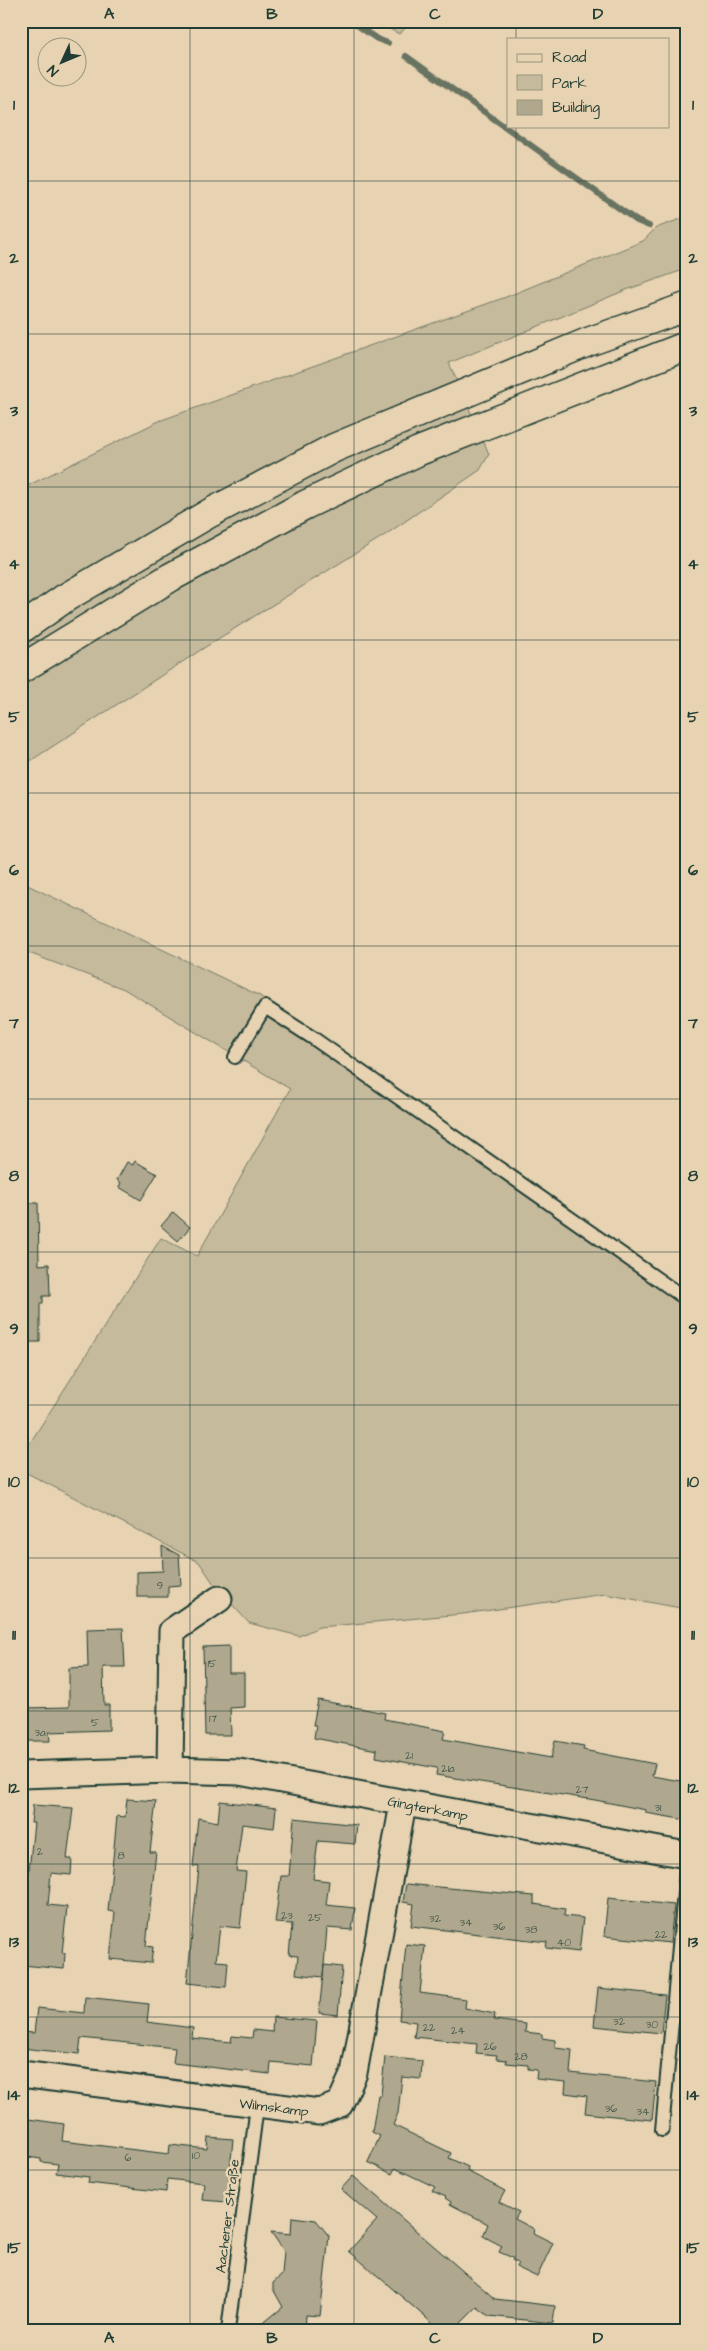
<svg xmlns="http://www.w3.org/2000/svg" width="707" height="2351" viewBox="0 0 707 2351" font-family="'Architects Daughter',sans-serif">
<rect width="100%" height="100%" fill="#e7d2b1"/>
<filter id="ink" filterUnits="userSpaceOnUse"><feTurbulence type="fractalNoise" baseFrequency=".02" numOctaves="2"/><feDisplacementMap in="SourceGraphic" scale="10" xChannelSelector="R" yChannelSelector="G"/><feConvolveMatrix kernelMatrix="1 2 1 2 8 2 1 2 1" color-interpolation-filters="sRGB"/></filter>
<g filter="url(#ink)">
<path fill="#c6ba9c" stroke="#727c68" d="M375,21h38l-14,13z
M686,217v52l-60,21 -177,73 40,91 -9,16 -95,65 -172,107 -192,125v-278l138,-68 347,-124 137,-56 13,-13z
M21,882l239,114 426,303v310l-81,-15 -142,20 -144,13 -20,9 -50,-13 -33,-36 -17,-25 -178,-92v-13l140,-219 36,18 93,-167 -166,-100 -103,-39z"/>
<g fill="none" stroke-linecap="round" stroke-linejoin="round">
<path stroke="#687362" stroke-width="6" d="M351,21l26,18 11,4
M406,56l231,165 12,5"/>
</g>
<path fill="#b0a88e" stroke="#1f3d34" d="M135,1161l22,13 -16,26 -22,-13 2,-4 -4,-3 10,-18 6,3z
M21,1203h17l1,62 10,-1 1,32h-7v7h-3v39h-19z
M173,1212l17,15 -12,14 -17,-15z
M162,1546l17,9 2,30 -13,1v11h-31v-25l26,-1z
M123,1628l2,39h-22l1,38h5v25l-60,2 1,9h-29l3,-33 45,-1v-39l19,-1 -1,-38z
M229,1646v27h15v34l-14,1 1,27h-26l-2,-88z
M318,1700l67,13 -1,6 61,12 -2,8 108,19 4,-17 29,5 -1,4 72,14 -3,12 34,6v38l-40,-7v-3l-51,-10 -159,-25 1,-7 -61,-11 1,-7 -63,-12 2,-13h-3z
M127,1799l29,2 -6,51h6l-10,94 7,1 -2,16 -41,-4 5,-47 -7,-1 9,-95 8,1z
M220,1801l56,7 -2,20 -32,-4 -6,47 10,1 -6,56 -20,-2 -4,35 12,1 -2,25 -39,-4 12,-116 -6,-1 5,-48 20,4z
M33,1805l40,3 -6,51h5l-1,16 -20,-2 -3,32 19,2 -5,46h3l-1,16 -42,-4 5,-47h-3l10,-95h-3z
M294,1818l63,7 -2,19 -37,-3 -5,38 16,2 -3,24 29,3 -3,22 -25,-2 -4,49 -27,-3 2,-18 -9,-1 3,-31 -17,-1 6,-47h8z
M406,1884l128,12v8l31,5 -1,7 19,2 -4,34 -33,-4 1,-6 -136,-16 3,-22 -11,-2z
M608,1898l66,7 -4,38 -66,-7z
M406,1944l19,2 -5,47 46,6 -1,9 30,6 -1,6 32,4 -1,8 17,2v4l13,2v8l17,2 -2,23 86,9 -4,38 -67,-7 2,-17 -22,-3 1,-11 -30,-3 1,-9 -9,-1v-4l-22,-2 1,-3 -11,-1 1,-4 -21,-2 1,-9 -63,-7 2,-15 -17,-2z
M324,1965l18,2 -4,48 -19,-2z
M598,1988l67,7 -4,38 -67,-7z
M85,1997l64,7 -2,18 46,6 -1,10 39,4 1,-6 20,2 1,-8 19,2 1,-15 44,4 -4,45 -42,-4 -1,12 -97,-11 2,-15 -94,-10 -2,16 -58,-6v-16l13,1 3,-25 47,5z
M385,2057l37,4 -1,18 -19,-2 -4,36 -5,12 58,28 -2,5 19,9 -1,4 38,20 -6,11 20,10 -4,7 19,10 -1,4 20,10 -16,34 -21,-10 2,-4 -6,-3 1,-2 -14,-6 3,-6 -19,-10 5,-12 -38,-20 1,-2 -6,-4 1,-1 -14,-6 3,-4 -40,-19 -3,6 -24,-12 12,-26 -8,-4 6,-37h3z
M21,2118l43,6 -2,17 107,13 1,-9 37,4 1,-12 25,2 -6,63 -25,-2 2,-17 -37,-4 -1,13 -78,-9 1,-6 -33,-4 2,-9 -17,-2v-3l-20,-3z
M353,2176l142,123 60,7 -2,17 -64,-7 -12,-9 -23,23h-14l-91,-79 28,-31 -36,-31z
M292,2217l24,3 13,16 -9,80 -14,-1 -1,15h-50l28,-23 -10,-18v-6l9,-8 2,-24 -13,-19 20,2z"/>
<g fill="none" stroke-linecap="round" stroke-linejoin="round">
<g stroke="#1f3d34" stroke-width="16">
<path id="lane" d="M235,1057l30,-50 48,31 373,261
M662,2130l24,-259
M228,2330l29,-224"/>
</g>
<g stroke="#1f3d34" stroke-width="29">
<path id="street" d="M170,1770l2,-139 47,-32
M21,1775l149,-5 69,2 447,83
M21,2074l298,38 21,-8 14,-31 49,-269"/>
</g>
<g stroke="#1f3d34" stroke-width="31">
<path id="highway" d="M21,629l44,-31 145,-85 124,-65 254,-106 98,-35
M21,669l150,-92 134,-72 114,-54 267,-105"/>
</g>
<use href="#lane" stroke="#e7d2b1" stroke-width="12"/>
<use href="#street" stroke="#e7d2b1" stroke-width="25"/>
<use href="#highway" stroke="#e7d2b1" stroke-width="28"/>
</g>
</g>
<path fill="none" stroke="#1f3d34" stroke-width="1" stroke-opacity="0.55" d="M190,21v2309M354,21v2309M516,21v18M516,126v2204M21,181h665M21,334h665M21,487h665M21,640h665M21,793h665M21,946h665M21,1099h665M21,1252h665M21,1405h665M21,1558h665M21,1711h665M21,1864h665M21,2017h665M21,2170h665"/>
<g text-anchor="middle" stroke-width="5" stroke-linejoin="round" paint-order="stroke">
<g font-size="11" fill="#43584a">
<text x="160" y="1589">9</text>
<text x="212" y="1667">15</text>
<text x="213" y="1722">17</text>
<text x="95" y="1726">5</text>
<text x="40" y="1736">3a</text>
<text x="409" y="1759">21</text>
<text x="448" y="1772">21a</text>
<text x="582" y="1793">27</text>
<text x="658" y="1811">31</text>
<text x="40" y="1855">2</text>
<text x="121" y="1859">8</text>
<text x="287" y="1919">23</text>
<text x="315" y="1921">25</text>
<text x="435" y="1922">32</text>
<text x="466" y="1926">34</text>
<text x="499" y="1930">36</text>
<text x="531" y="1933">38</text>
<text x="661" y="1938">22</text>
<text x="564" y="1946">40</text>
<text x="619" y="2025">32</text>
<text x="652" y="2028">30</text>
<text x="429" y="2031">22</text>
<text x="458" y="2034">24</text>
<text x="490" y="2050">26</text>
<text x="521" y="2060">28</text>
<text x="611" y="2112">36</text>
<text x="643" y="2115">34</text>
<text x="196" y="2159">10</text>
<text x="128" y="2161">6</text>
</g>
<g font-size="14" fill="#1f3d34" stroke="#e7d2b1">
<text transform="translate(428 1808) rotate(11)" y="5">Gingterkamp</text>
<text transform="translate(274 2107) rotate(7)" y="5">Wilmskamp</text>
<text transform="translate(227 2216) rotate(-83)" y="5">Aachener Straße</text>
</g>
</g>
<rect width="707" height="2351" fill="none" stroke="#e7d2b1" stroke-width="55"/>
<rect x="507" y="38" width="162" height="90" fill="#e7d2b1" stroke="#97967f"/>
<rect x="517" y="54" width="25" height="8" fill="#e7d2b1" stroke="#97967f"/>
<text x="552" y="62" font-size="15" fill="#1f3d34">Road</text>
<rect x="517" y="75" width="25" height="15" fill="#c6ba9c" stroke="#97967f"/>
<text x="552" y="88" font-size="15" fill="#1f3d34">Park</text>
<rect x="517" y="100" width="25" height="15" fill="#b0a88e" stroke="#97967f"/>
<text x="552" y="112" font-size="15" fill="#1f3d34">Building</text>
<g transform="translate(62 62) rotate(226)"><circle r="24" fill="#e7d2b1" stroke="#97967f"/>
<path d="M0-4L9 19L0 12L-9 19Z" fill="#1f3d34"/>
<text y="-8" font-size="14" font-weight="bold" text-anchor="middle" fill="#1f3d34">N</text>
</g>
<rect x="28" y="28" width="652" height="2296" fill="none" stroke="#1f3d34" stroke-width="2"/>
<g font-size="16" text-anchor="middle" font-weight="bold" fill="#1f3d34">
<text x="109" y="19">A</text>
<text x="272" y="19">B</text>
<text x="435" y="19">C</text>
<text x="598" y="19">D</text>
<text x="14" y="110">1</text>
<text x="693" y="110">1</text>
<text x="14" y="263">2</text>
<text x="693" y="263">2</text>
<text x="14" y="416">3</text>
<text x="693" y="416">3</text>
<text x="14" y="569">4</text>
<text x="693" y="569">4</text>
<text x="14" y="722">5</text>
<text x="693" y="722">5</text>
<text x="14" y="875">6</text>
<text x="693" y="875">6</text>
<text x="14" y="1028">7</text>
<text x="693" y="1028">7</text>
<text x="14" y="1181">8</text>
<text x="693" y="1181">8</text>
<text x="14" y="1334">9</text>
<text x="693" y="1334">9</text>
<text x="14" y="1487">10</text>
<text x="693" y="1487">10</text>
<text x="14" y="1640">11</text>
<text x="693" y="1640">11</text>
<text x="14" y="1793">12</text>
<text x="693" y="1793">12</text>
<text x="14" y="1947">13</text>
<text x="693" y="1947">13</text>
<text x="14" y="2100">14</text>
<text x="693" y="2100">14</text>
<text x="14" y="2253">15</text>
<text x="693" y="2253">15</text>
<text x="109" y="2343">A</text>
<text x="272" y="2343">B</text>
<text x="435" y="2343">C</text>
<text x="598" y="2343">D</text>
</g>
</svg>
